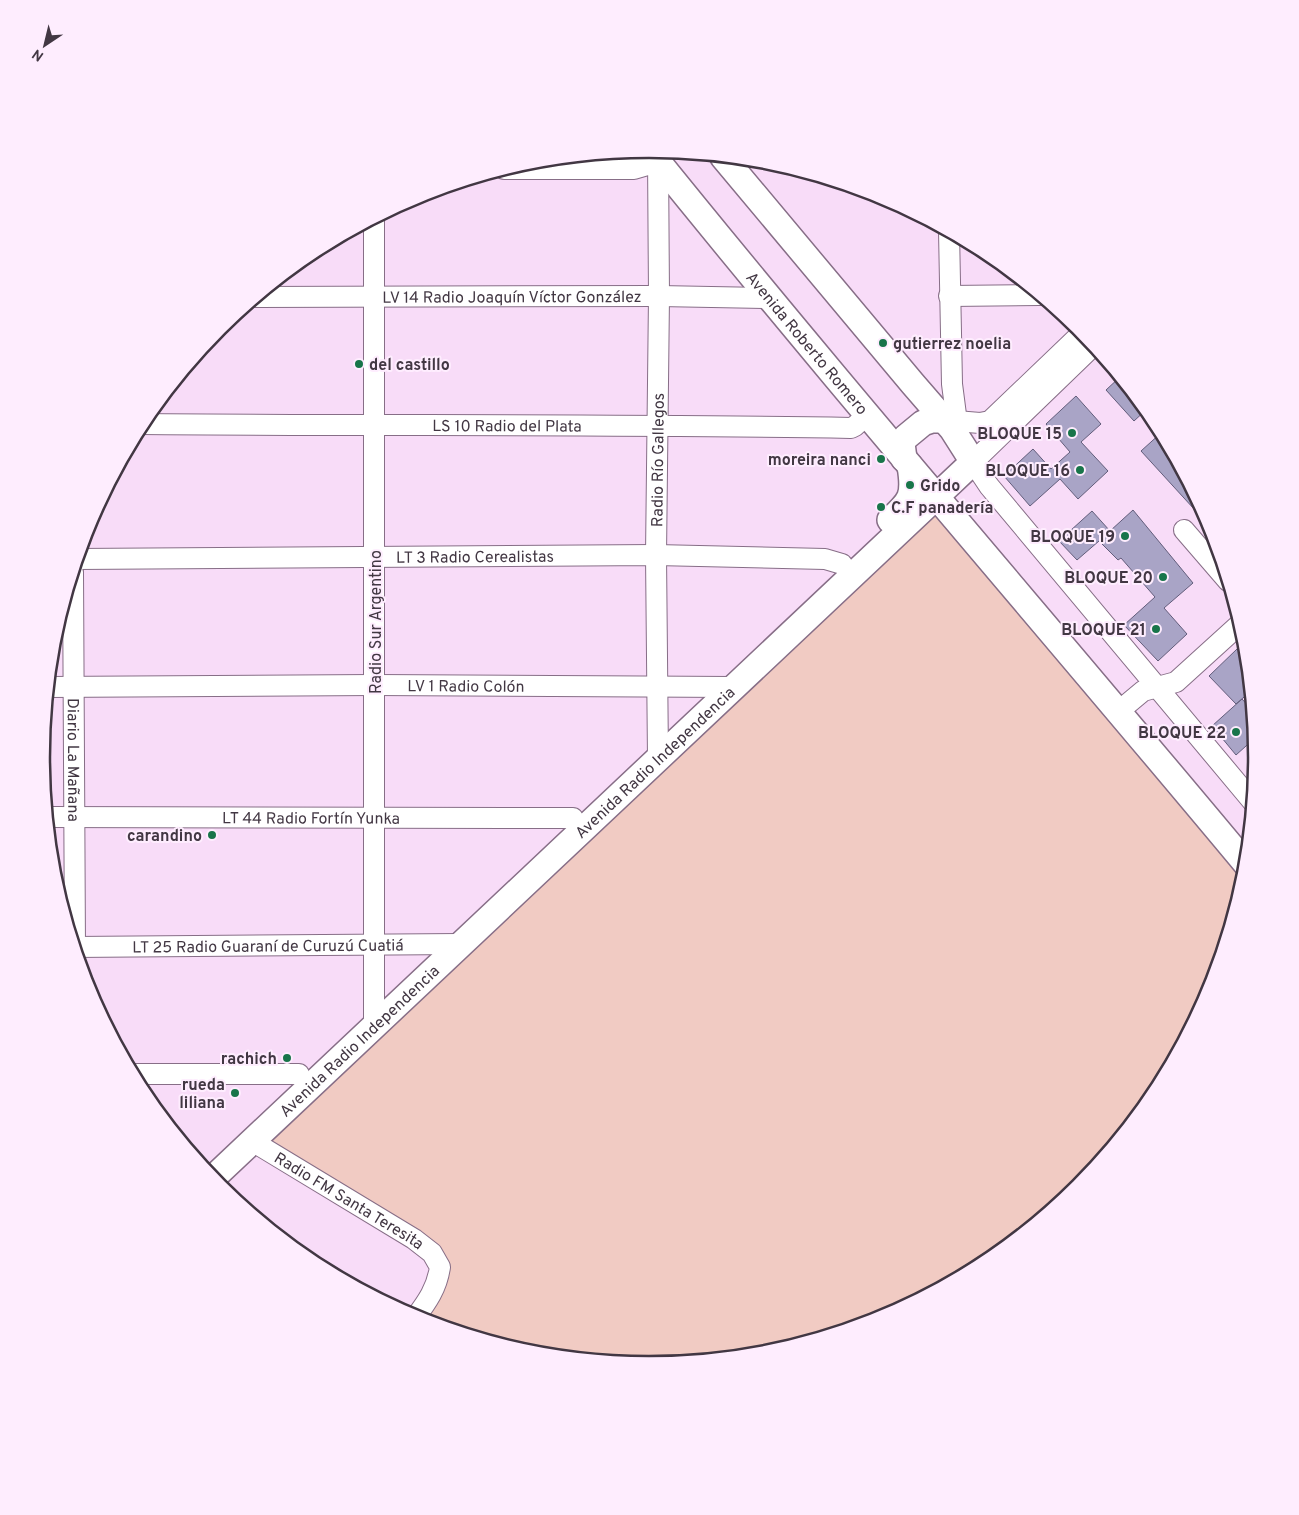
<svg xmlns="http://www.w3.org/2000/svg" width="1299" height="1515" viewBox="0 0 1299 1515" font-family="Overpass,sans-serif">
<rect width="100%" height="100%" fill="#f8dcf8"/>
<path fill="#f1cbc3" d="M934,504l312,372 -35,115 -56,105 -76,92 -92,75 -105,57 -114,34 -119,12 -118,-12 -113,-34 25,-53 -187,-126z"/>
<path fill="#a9a4c6" stroke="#625d7b" d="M1120,377l27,32 -13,12 -28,-31z
M1076,396l25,28 -20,18 27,29 -30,28 -18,-20 -30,27 -26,-30 29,-27 18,20 19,-17 -24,-28z
M1162,432l46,87 -3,2 -64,-70z
M1133,510l60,73 -29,25 23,26 -29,27 -34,-36 31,-28 -34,-39 -3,2 -19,-19 -22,19 -18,-19 33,-30 18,20z
M1237,649l11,12 3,30 -15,13 -27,-28z
M1242,699l11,12 3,26 -20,18 -24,-29z"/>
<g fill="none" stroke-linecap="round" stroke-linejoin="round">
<g stroke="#876e87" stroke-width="22">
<g id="minor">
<path d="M504,169h130l24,-7"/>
<path d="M374,219v807"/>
<path d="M949,231l3,153 7,54"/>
<path d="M949,296l91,-1"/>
<path id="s1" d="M256,297l403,-1 111,2"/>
<path d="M1094,345l-121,117 16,24 264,316"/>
<path d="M944,420l36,3 10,-2 93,-89"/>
<path id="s2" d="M141,424c237,2 473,0 710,4l4,-2 13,-12"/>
<path d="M1184,530l44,51"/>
<path id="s3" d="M77,559l579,-4 169,4 17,5"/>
<path id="s4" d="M73,572l2,376"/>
<path id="s5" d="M48,687l327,-2 357,2"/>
<path d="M1119,711l24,-20 33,-9 65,-59"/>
<path id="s6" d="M658,759l-2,-204 3,-259 -1,-140"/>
<path id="s7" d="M47,817l526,1"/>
<path id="s8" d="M74,947l387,-3"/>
<path d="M132,1074h167"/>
<path id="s9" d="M252,1141l162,98 18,14 8,14c-3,21 -13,35 -25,51"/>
</g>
</g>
<g stroke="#876e87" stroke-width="28">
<g id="major">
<path id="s10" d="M648,149c195,242 400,477 599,716"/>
<path d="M904,459l-2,-16 4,-6 17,-14 9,-3h12"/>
<path d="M890,520c21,-19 25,-24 20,-54"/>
<path id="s11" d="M212,1179l761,-717 -21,-33 -39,-45 -190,-227"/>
</g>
</g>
<use href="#minor" stroke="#fff" stroke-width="20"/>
<use href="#major" stroke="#fff" stroke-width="25"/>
</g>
<g fill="#18754a" stroke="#feedfe" stroke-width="2">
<circle cx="883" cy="343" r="5"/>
<circle cx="359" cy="364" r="5"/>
<circle cx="1072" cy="433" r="5"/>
<circle cx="881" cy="459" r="5"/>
<circle cx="1080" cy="470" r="5"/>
<circle cx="910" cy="485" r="5"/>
<circle cx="881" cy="507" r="5"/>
<circle cx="1125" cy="536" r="5"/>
<circle cx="1163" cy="577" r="5"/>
<circle cx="1156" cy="629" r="5"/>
<circle cx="1236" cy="732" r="5"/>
<circle cx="212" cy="835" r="5"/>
<circle cx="287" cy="1058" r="5"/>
<circle cx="235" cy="1093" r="5"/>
</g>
<g text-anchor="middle" stroke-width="4" stroke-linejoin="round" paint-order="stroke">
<g font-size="16" fill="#423743" stroke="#feedfe">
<text dy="6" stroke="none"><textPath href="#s1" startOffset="256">LV 14 Radio Joaquín Víctor González</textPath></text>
<text dy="6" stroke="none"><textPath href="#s10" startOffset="251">Avenida Roberto Romero</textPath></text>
<text dy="6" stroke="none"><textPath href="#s2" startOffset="366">LS 10 Radio del Plata</textPath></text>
<text dy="6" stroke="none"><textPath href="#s6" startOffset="299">Radio Río Gallegos</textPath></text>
<text dy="6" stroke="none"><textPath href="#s3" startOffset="398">LT 3 Radio Cerealistas</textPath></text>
<text transform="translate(375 622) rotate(-90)" y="6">Radio Sur Argentino</text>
<text dy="6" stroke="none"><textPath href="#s5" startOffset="418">LV 1 Radio Colón</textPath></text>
<text dy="6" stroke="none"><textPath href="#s4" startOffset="188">Diario La Mañana</textPath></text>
<text dy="6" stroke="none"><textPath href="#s11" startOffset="608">Avenida Radio Independencia</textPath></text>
<text dy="6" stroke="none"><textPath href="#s7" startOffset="264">LT 44 Radio Fortín Yunka</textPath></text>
<text dy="6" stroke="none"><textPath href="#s8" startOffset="194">LT 25 Radio Guaraní de Curuzú Cuatiá</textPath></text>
<text dy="6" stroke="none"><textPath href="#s11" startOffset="202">Avenida Radio Independencia</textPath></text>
<text dy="6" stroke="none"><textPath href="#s9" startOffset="114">Radio FM Santa Teresita</textPath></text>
</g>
<g font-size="16" font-weight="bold" fill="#423743" stroke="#feedfe" text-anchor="end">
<text x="893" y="349" text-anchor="start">gutierrez noelia</text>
<text x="369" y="370" text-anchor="start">del castillo</text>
<text x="1062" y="439">BLOQUE 15</text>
<text x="871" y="465">moreira nanci</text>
<text x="1070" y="476">BLOQUE 16</text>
<text x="920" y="491" text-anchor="start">Grido</text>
<text x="891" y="513" text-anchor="start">C.F panadería</text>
<text x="1115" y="542">BLOQUE 19</text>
<text x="1153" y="583">BLOQUE 20</text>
<text x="1146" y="635">BLOQUE 21</text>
<text x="1226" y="738">BLOQUE 22</text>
<text x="202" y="841">carandino</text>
<text x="277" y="1064">rachich</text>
<text x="225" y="1090">rueda<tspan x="225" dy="18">liliana</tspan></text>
</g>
</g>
<path d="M0 0H1299V1515H0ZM50 757a599 599 0 1 1 1198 0a599 599 0 1 1-1198 0Z" fill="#feedfe" fill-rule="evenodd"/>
<path fill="none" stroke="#423743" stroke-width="2.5" d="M50 757a599 599 0 1 1 1198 0a599 599 0 1 1-1198 0Z"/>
<g transform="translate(45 45) rotate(215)" stroke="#feedfe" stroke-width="4" paint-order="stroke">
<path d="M0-4L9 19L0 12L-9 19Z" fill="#423743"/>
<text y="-8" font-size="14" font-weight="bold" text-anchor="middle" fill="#423743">N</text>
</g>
</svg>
